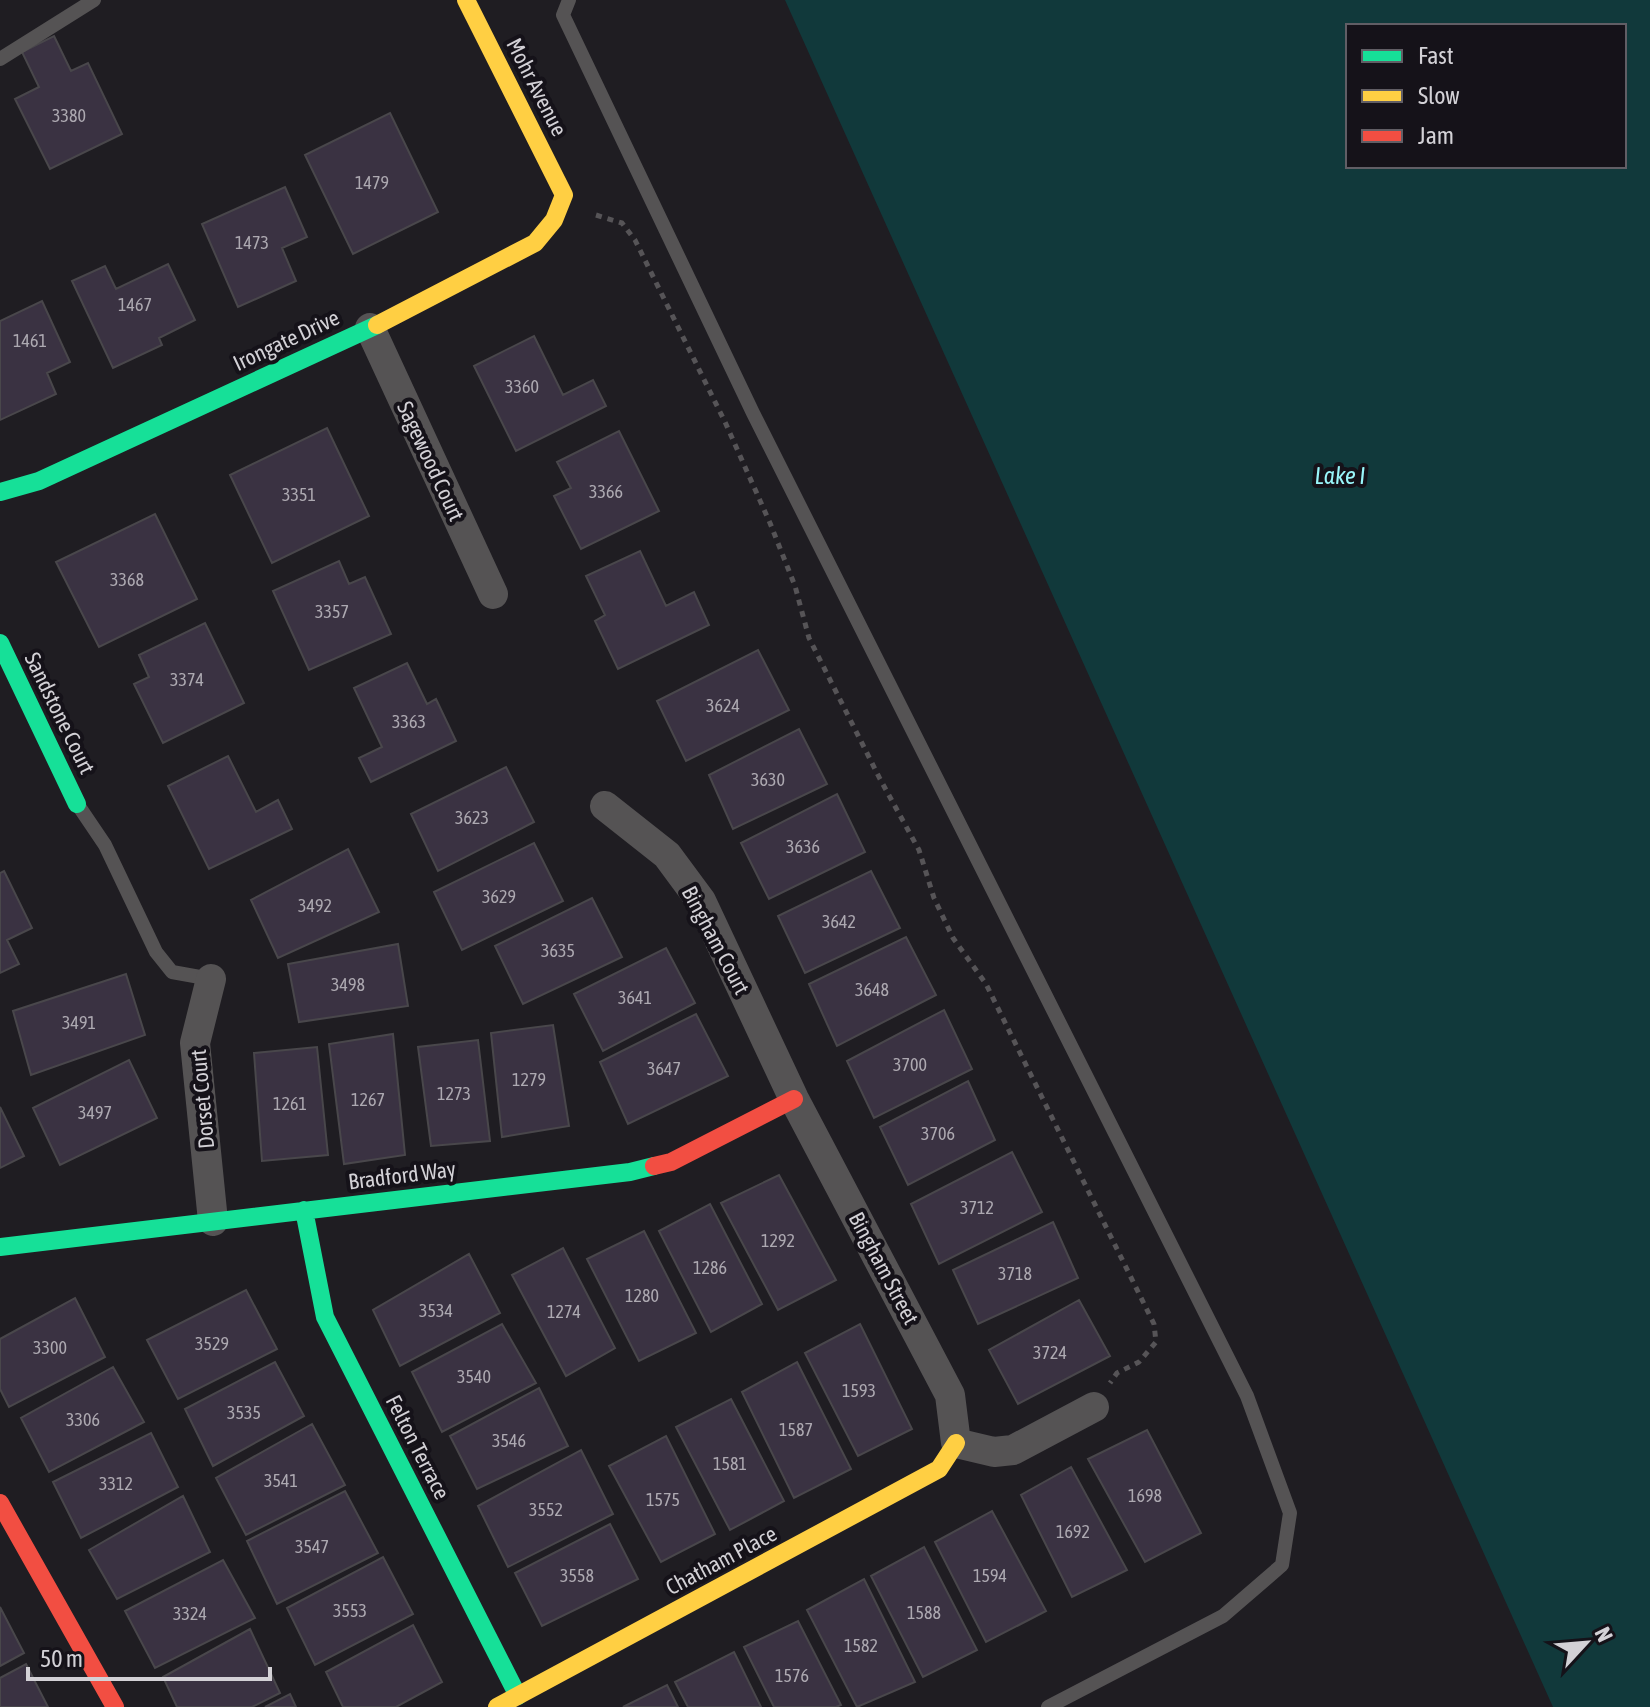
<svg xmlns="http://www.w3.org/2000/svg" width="1650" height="1707" viewBox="0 0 1650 1707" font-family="'Asap Condensed',sans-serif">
<rect width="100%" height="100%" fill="#1f1d22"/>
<path fill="#11393b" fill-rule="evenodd" d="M785,0h865v1707h-97zM1348,26h276v140h-276z"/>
<path fill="#3a3242" stroke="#49474b" stroke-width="2" d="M54,36l17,35 17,-8 34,71 -72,35 -35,-70 24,-12 -17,-35z
M390,113l48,99 -85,42 -48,-99z
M285,187l22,50 -25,11 14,33 -58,26 -36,-83z
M168,264l27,56 -36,18 3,7 -49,23 -41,-87 33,-15 11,23z
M42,301l28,61 -23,11 9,21 -56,26v-99z
M534,336l29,59 30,-15 13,26 -90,45 -42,-85z
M327,428l42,88 -97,47 -42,-88z
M619,431l40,80 -78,38 -27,-53 17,-8 -14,-26z
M155,514l42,85 -98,48 -43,-85z
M640,551l26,55 28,-14 15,33 -91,44 -23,-48 10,-6 -19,-39z
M339,561l10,23 16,-7 26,57 -82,36 -36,-79z
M205,623l39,80 -81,40 -29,-59 15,-7 -10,-22z
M758,650l31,60 -103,51 -29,-60z
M407,663l20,41 9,-5 20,42 -85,41 -12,-24 23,-11 -28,-59z
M799,729l28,55 -94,45 -24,-54z
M228,756l28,56 22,-12 14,29 -83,40 -41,-83z
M506,767l28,55 -96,49 -27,-57z
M837,794l28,58 -96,47 -28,-56z
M534,843l29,58 -101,49 -28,-58z
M348,849l31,63 -101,46 -27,-58z
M4,871l28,57 -25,12 12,24 -19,9v-100z
M871,871l29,57 -95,45 -27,-57z
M592,898l30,59 -99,47 -28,-58z
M906,937l30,58 -99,51 -28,-62z
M398,944l10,62 -109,16 -11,-58z
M666,948l29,55 -92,48 -29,-57z
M126,974l19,61 -114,40 -18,-64z
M944,1010l28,59 -98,49 -27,-57z
M696,1014l32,62 -100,48 -28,-62z
M553,1025l16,101 -67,11 -11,-104z
M393,1034l12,121 -61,9 -15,-120z
M478,1040l12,101 -59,5 -13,-99z
M317,1047l11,108 -66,6 -8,-108z
M129,1060l28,58 -97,47 -27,-57z
M968,1081l27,59 -87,45 -28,-58z
M0,1107l24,49 -24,12z
M1012,1152l30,60 -103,52 -28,-60z
M779,1175l57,105 -58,30 -57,-107z
M710,1204l52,100 -51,28 -52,-101z
M1053,1222l25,56 -100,46 -25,-54z
M644,1231l52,102 -57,28 -52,-102z
M563,1248l52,100 -49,28 -54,-101z
M469,1254l31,59 -100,53 -27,-56z
M246,1290l31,59 -99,50 -31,-59z
M75,1298l30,59 -96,50 -9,-18v-50z
M1079,1300l31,56 -92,48 -29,-54z
M502,1324l34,59 -94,49 -30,-60z
M860,1324l52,105 -54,27 -53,-103z
M275,1362l29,54 -91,50 -28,-57z
M797,1362l54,107 -57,29 -52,-106z
M113,1367l31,55 -95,50 -28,-54z
M539,1388l29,58 -91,43 -27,-53z
M731,1399l53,102 -54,29 -54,-103z
M312,1424l33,61 -99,50 -30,-57z
M1147,1430l54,103 -56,29 -57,-103z
M151,1433l27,54 -97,51 -28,-56z
M666,1436l49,98 -54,28 -52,-96z
M581,1450l32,64 -105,53 -30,-61z
M1071,1467l56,103 -55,27 -51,-102z
M345,1491l33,62 -101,51 -30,-63z
M183,1496l27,56 -93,47 -28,-49z
M992,1511l54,100 -60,31 -51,-100z
M610,1524l28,55 -96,47 -27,-53z
M924,1547l53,103 -54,27 -52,-101z
M383,1557l30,57 -98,51 -28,-57z
M223,1560l32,58 -100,50 -30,-57z
M864,1579l51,103 -58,25 -50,-97z
M0,1607l24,46 -24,13z
M798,1621l43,84 -5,2h-62l-30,-60z
M413,1625l29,57 -46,25h-53l-17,-35z
M250,1629l30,64 -28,14h-75l-14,-30z
M734,1652l27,55h-73l-13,-25z
M26,1664l22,43h-48v-29z
M667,1685l11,22h-55z
M290,1694l6,13h-31z"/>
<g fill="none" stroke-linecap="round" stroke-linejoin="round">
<path stroke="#565457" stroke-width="5" stroke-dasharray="6 6" stroke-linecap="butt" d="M596,215l26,8 13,17 90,182 45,101 25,63 14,52 71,141 39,71 15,48 19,40 33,46 168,340 2,18 -17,20 -22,11 -7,10"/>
<path stroke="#555354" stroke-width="14" d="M569,0l-6,15 190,398 494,983 43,117 -8,52 -59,51 -175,91
M0,59l94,-59
M80,808l25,37 51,107 16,20 39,7"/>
<path stroke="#555354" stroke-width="30" d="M370,328l123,266
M605,806l62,49 34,46 93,198 156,296 6,48 38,9 19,-2 81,-43
M211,979l-16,64 18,178"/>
<path stroke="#16e098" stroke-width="18" d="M0,492l39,-11 338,-156
M0,643l77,161
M304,1210l21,107 193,379
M0,1247l630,-75 24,-6"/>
<path stroke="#ffcf43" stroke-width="18" d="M377,325l158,-82 19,-23 10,-25 -98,-195
M497,1707l442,-238 17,-26"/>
<path stroke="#f24e42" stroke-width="18" d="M654,1166l17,-4 123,-63
M0,1503l115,204"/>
</g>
<g text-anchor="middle" stroke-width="8" stroke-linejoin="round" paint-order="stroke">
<g font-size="18" fill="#ada9b1">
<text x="69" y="122">3380</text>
<text x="372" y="189">1479</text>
<text x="252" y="249">1473</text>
<text x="135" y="311">1467</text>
<text x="30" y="347">1461</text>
<text x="522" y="393">3360</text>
<text x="606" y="498">3366</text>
<text x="299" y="501">3351</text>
<text x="127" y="586">3368</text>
<text x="332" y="618">3357</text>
<text x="187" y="686">3374</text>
<text x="723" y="712">3624</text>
<text x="409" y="728">3363</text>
<text x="768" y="786">3630</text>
<text x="472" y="824">3623</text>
<text x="803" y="853">3636</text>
<text x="499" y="903">3629</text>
<text x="315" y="912">3492</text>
<text x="839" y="928">3642</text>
<text x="558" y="957">3635</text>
<text x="348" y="991">3498</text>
<text x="872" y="996">3648</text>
<text x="635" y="1004">3641</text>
<text x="79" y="1029">3491</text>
<text x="910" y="1071">3700</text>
<text x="664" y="1075">3647</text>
<text x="529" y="1086">1279</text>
<text x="454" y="1100">1273</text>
<text x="368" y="1106">1267</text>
<text x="290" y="1110">1261</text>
<text x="95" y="1119">3497</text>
<text x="938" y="1140">3706</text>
<text x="977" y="1214">3712</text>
<text x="778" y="1247">1292</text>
<text x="710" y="1274">1286</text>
<text x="1015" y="1280">3718</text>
<text x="642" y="1302">1280</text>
<text x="436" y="1317">3534</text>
<text x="564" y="1318">1274</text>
<text x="212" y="1350">3529</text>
<text x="50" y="1354">3300</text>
<text x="1050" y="1359">3724</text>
<text x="474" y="1383">3540</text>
<text x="859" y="1397">1593</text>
<text x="244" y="1419">3535</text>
<text x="83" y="1426">3306</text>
<text x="796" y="1436">1587</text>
<text x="509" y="1447">3546</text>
<text x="730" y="1470">1581</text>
<text x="281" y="1487">3541</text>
<text x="116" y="1490">3312</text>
<text x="1145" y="1502">1698</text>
<text x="663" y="1506">1575</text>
<text x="546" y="1516">3552</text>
<text x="1073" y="1538">1692</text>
<text x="312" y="1553">3547</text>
<text x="577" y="1582">3558</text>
<text x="990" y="1582">1594</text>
<text x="350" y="1617">3553</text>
<text x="924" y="1619">1588</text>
<text x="190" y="1620">3324</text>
<text x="861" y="1652">1582</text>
<text x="792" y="1682">1576</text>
</g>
<g font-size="22" fill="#d3d1d6" stroke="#151219">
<text transform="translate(537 87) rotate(63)" y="8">Mohr Avenue</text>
<text transform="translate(286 340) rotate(-25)" y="8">Irongate Drive</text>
<text transform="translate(431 461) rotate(65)" y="8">Sagewood Court</text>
<text transform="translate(60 713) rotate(64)" y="8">Sandstone Court</text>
<text transform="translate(716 940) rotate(62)" y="8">Bingham Court</text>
<text transform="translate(202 1099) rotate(-95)" y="8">Dorset Court</text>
<text transform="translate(402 1175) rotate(-7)" y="8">Bradford Way</text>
<text transform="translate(884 1268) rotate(62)" y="8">Bingham Street</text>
<text transform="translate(418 1447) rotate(63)" y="8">Felton Terrace</text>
<text transform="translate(721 1560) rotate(-28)" y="8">Chatham Place</text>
</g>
<g font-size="24" font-style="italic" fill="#99f6fa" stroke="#151219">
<text x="1340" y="484">Lake I</text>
</g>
</g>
<rect x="1346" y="24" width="280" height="144" fill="#151219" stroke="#615e65" stroke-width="2"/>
<rect x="1362" y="50" width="40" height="12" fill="#16e098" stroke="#615e65" stroke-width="2"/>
<text x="1418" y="64" font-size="24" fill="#d3d1d6">Fast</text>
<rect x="1362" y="90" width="40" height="12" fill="#ffcf43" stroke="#615e65" stroke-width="2"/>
<text x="1418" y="104" font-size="24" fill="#d3d1d6">Slow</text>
<rect x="1362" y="130" width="40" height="12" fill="#f24e42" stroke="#615e65" stroke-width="2"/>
<text x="1418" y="144" font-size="24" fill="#d3d1d6">Jam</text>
<g transform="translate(1586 1643) rotate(64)" stroke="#151219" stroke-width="6" paint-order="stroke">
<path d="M0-6L14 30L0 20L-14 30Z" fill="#d3d1d6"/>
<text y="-12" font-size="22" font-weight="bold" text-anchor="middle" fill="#d3d1d6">N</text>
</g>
<path d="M28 1667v12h242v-12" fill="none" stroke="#d3d1d6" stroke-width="4"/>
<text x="40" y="1667" font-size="24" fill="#d3d1d6" stroke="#151219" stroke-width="6" paint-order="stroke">50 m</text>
</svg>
